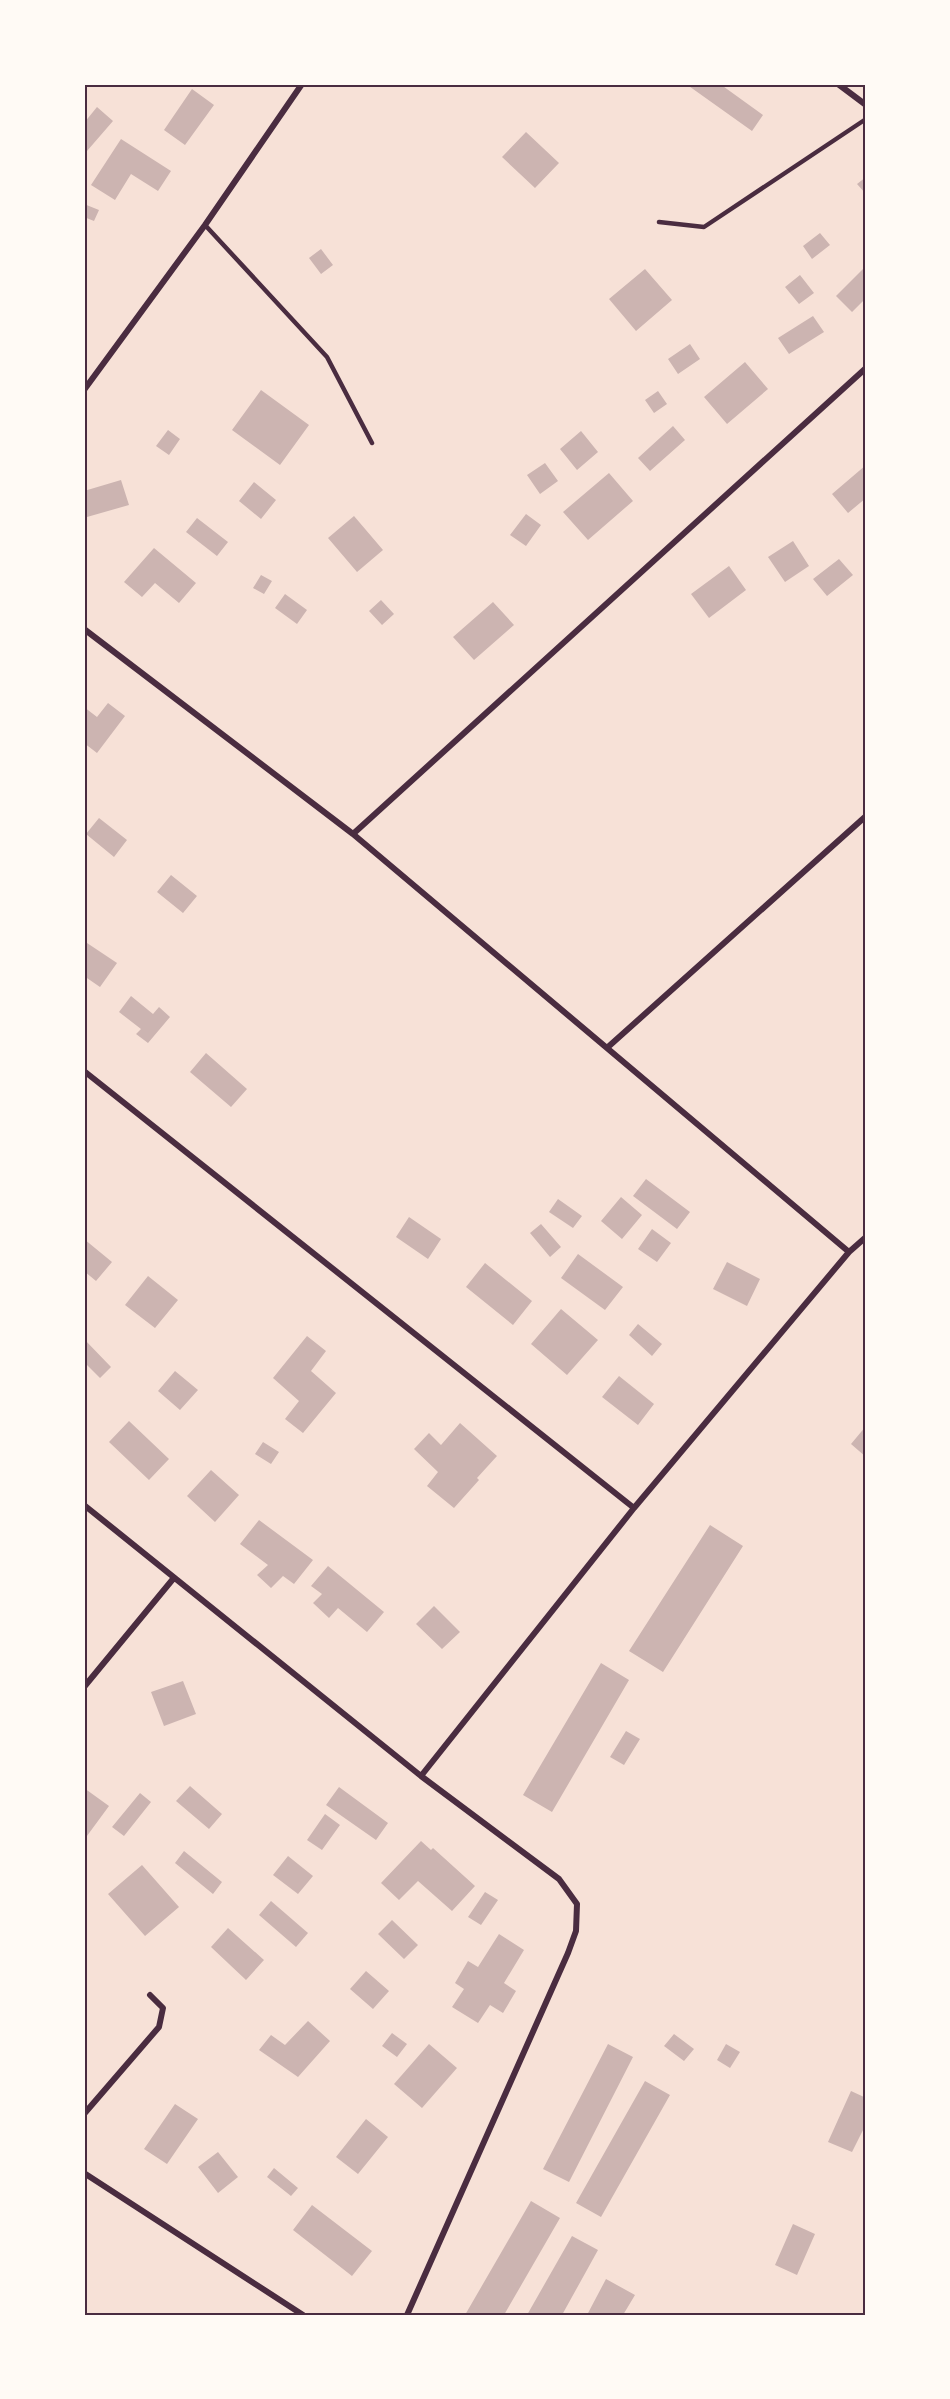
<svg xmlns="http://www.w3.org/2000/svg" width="950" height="2399" viewBox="0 0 950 2399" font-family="Raleway,sans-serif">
<rect width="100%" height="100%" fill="#f7e1d7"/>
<path fill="#ccb4b1" d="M686,84h34l43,31 -11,16z
M192,89l22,16 -29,40 -21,-15z
M97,107l16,14 -26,30 -3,-3v-25z
M526,132l33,31 -24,25 -33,-31z
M121,139l50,32 -13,20 -27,-17 -16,26 -24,-15z
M866,177v17l-9,-10z
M84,204l15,6 -5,11 -10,-4z
M820,233l10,12 -18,14 -9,-13z
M321,249l12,16 -12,9 -12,-16z
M866,266v32l-14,14 -16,-16z
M645,269l27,31 -36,31 -27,-32z
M800,275l14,18 -15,11 -14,-17z
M813,316l11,16 -35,22 -11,-16z
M690,344l10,15 -22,15 -10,-15z
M745,362l23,27 -41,35 -23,-27z
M261,390l48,35 -29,40 -48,-35z
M658,391l9,13 -13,9 -9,-13z
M673,426l12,14 -35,31 -12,-13z
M168,430l12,9 -11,16 -13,-9z
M581,431l17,21 -21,18 -17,-21z
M545,463l13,18 -18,13 -13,-19z
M866,465v33l-18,15 -16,-19z
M609,473l24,28 -45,39 -25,-28z
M121,480l8,25 -42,12 -3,-26z
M254,482l22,18 -15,19 -22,-18z
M526,514l15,11 -15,21 -16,-11z
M354,516l29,34 -26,22 -29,-34z
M197,518l31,24 -11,14 -31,-24z
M793,541l16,25 -24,16 -17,-25z
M154,548l42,35 -17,20 -24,-20 -13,14 -18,-15z
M839,559l14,16 -26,21 -14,-17z
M729,566l17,24 -37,28 -18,-24z
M261,575l11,6 -8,13 -11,-6z
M285,594l22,16 -10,14 -22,-16z
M381,600l13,14 -12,11 -13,-14z
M493,602l21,23 -40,35 -21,-23z
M108,703l17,13 -28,37 -13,-10v-36l13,10z
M99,818l28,22 -13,17 -28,-23z
M171,875l26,21 -14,17 -26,-21z
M84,941l33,22 -17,24 -16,-11z
M131,996l22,18 6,-7 11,10 -22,26 -12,-9 5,-5 -22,-17z
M206,1053l41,36 -16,18 -41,-35z
M646,1179l44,33 -13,17 -44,-33z
M621,1197l21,18 -20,24 -21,-18z
M558,1199l24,17 -9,12 -24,-16z
M409,1217l32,22 -13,20 -32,-22z
M541,1224l20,23 -11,10 -20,-24z
M652,1229l19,14 -14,19 -19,-13z
M84,1239l28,23 -16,19 -12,-10z
M578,1254l45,33 -18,23 -44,-32z
M727,1262l33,17 -13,27 -34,-17z
M485,1263l47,38 -19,24 -47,-38z
M148,1276l30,24 -23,28 -30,-23z
M561,1309l37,31 -31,35 -36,-31z
M638,1324l24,20 -10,12 -23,-21z
M307,1336l19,15 -15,20 25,22 -33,40 -18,-14 14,-18 -26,-23z
M84,1339l27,28 -11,11 -16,-16z
M175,1371l23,19 -18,20 -22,-19z
M619,1376l35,28 -16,21 -36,-28z
M129,1421l40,38 -20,21 -40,-38z
M460,1423l37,33 -20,22 2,2 -25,28 -27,-22 11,-14 -24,-23 15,-16 12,12z
M866,1426v31l-15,-13z
M263,1442l16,10 -8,12 -16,-10z
M211,1470l28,25 -24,27 -28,-26z
M259,1520l54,40 -19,24 -11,-8 -12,12 -14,-13 11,-10 -28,-21z
M710,1525l33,21 -80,126 -34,-21z
M328,1566l56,46 -17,20 -29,-24 -9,10 -16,-15 9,-9 -11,-8z
M434,1606l26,26 -18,17 -26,-25z
M601,1663l28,17 -77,132 -29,-17z
M183,1681l13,33 -32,12 -13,-34z
M626,1731l14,8 -16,26 -14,-8z
M190,1786l32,28 -13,15 -33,-28z
M339,1787l49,36 -12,17 -50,-35z
M84,1788l25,18 -25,34z
M140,1793l11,9 -27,34 -12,-9z
M325,1814l15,11 -18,25 -15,-10z
M421,1841l10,9 2,-2 42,38 -23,25 -34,-30 -19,19 -18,-17z
M184,1851l38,31 -9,12 -38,-31z
M288,1856l25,20 -15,18 -25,-19z
M142,1865l37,42 -34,29 -37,-42z
M485,1892l13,8 -17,25 -13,-8z
M271,1901l37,32 -12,14 -37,-32z
M392,1920l26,25 -14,14 -26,-25z
M228,1928l36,32 -18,20 -35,-33z
M499,1934l25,16 -20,33 12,8 -13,22 -13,-8 -12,18 -26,-16 12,-18 -9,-6 13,-22 10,6z
M366,1971l23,20 -16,18 -23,-20z
M308,2021l22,20 -32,36 -39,-27 12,-15 14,10z
M392,2033l15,11 -10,13 -15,-11z
M674,2034l20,15 -10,12 -20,-15z
M429,2044l28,24 -35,40 -28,-24z
M608,2044l25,13 -64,125 -26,-13z
M726,2044l14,8 -10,16 -13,-8z
M645,2081l25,14 -69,122 -25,-14z
M851,2091l13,6 2,-4v31l-14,28 -24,-10z
M175,2104l23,15 -31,45 -23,-15z
M366,2119l22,18 -30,37 -22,-17z
M218,2152l20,25 -20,16 -20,-26z
M274,2168l24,20 -7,8 -24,-19z
M531,2201l29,17 -56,97h-39z
M312,2205l60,46 -20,25 -59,-46z
M793,2224l22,10 -18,41 -22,-10z
M572,2236l26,14 -36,65h-35z
M606,2279l29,16 -12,20h-36z"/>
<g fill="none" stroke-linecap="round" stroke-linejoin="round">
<path stroke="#4a2c40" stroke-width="4.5" d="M659,222l45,5 162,-108
M205,225l122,132 45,86"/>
<path stroke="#4a2c40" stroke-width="6" d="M838,84l28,21
M84,390l121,-165 97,-141
M84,629l269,205 496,418
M353,834l513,-466
M608,1047l258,-231
M84,1071l550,437
M84,1505l337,271 138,103 18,25 -1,27 -8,22 -161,362
M84,1687l89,-108
M421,1776l213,-268 215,-256 17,-15
M84,2114l75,-87 4,-19 -13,-13
M84,2173l219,142"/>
</g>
<rect width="950" height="2399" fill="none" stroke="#fffaf5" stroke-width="171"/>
<rect x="86" y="86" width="778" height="2228" fill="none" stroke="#4a2c40" stroke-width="2"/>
</svg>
